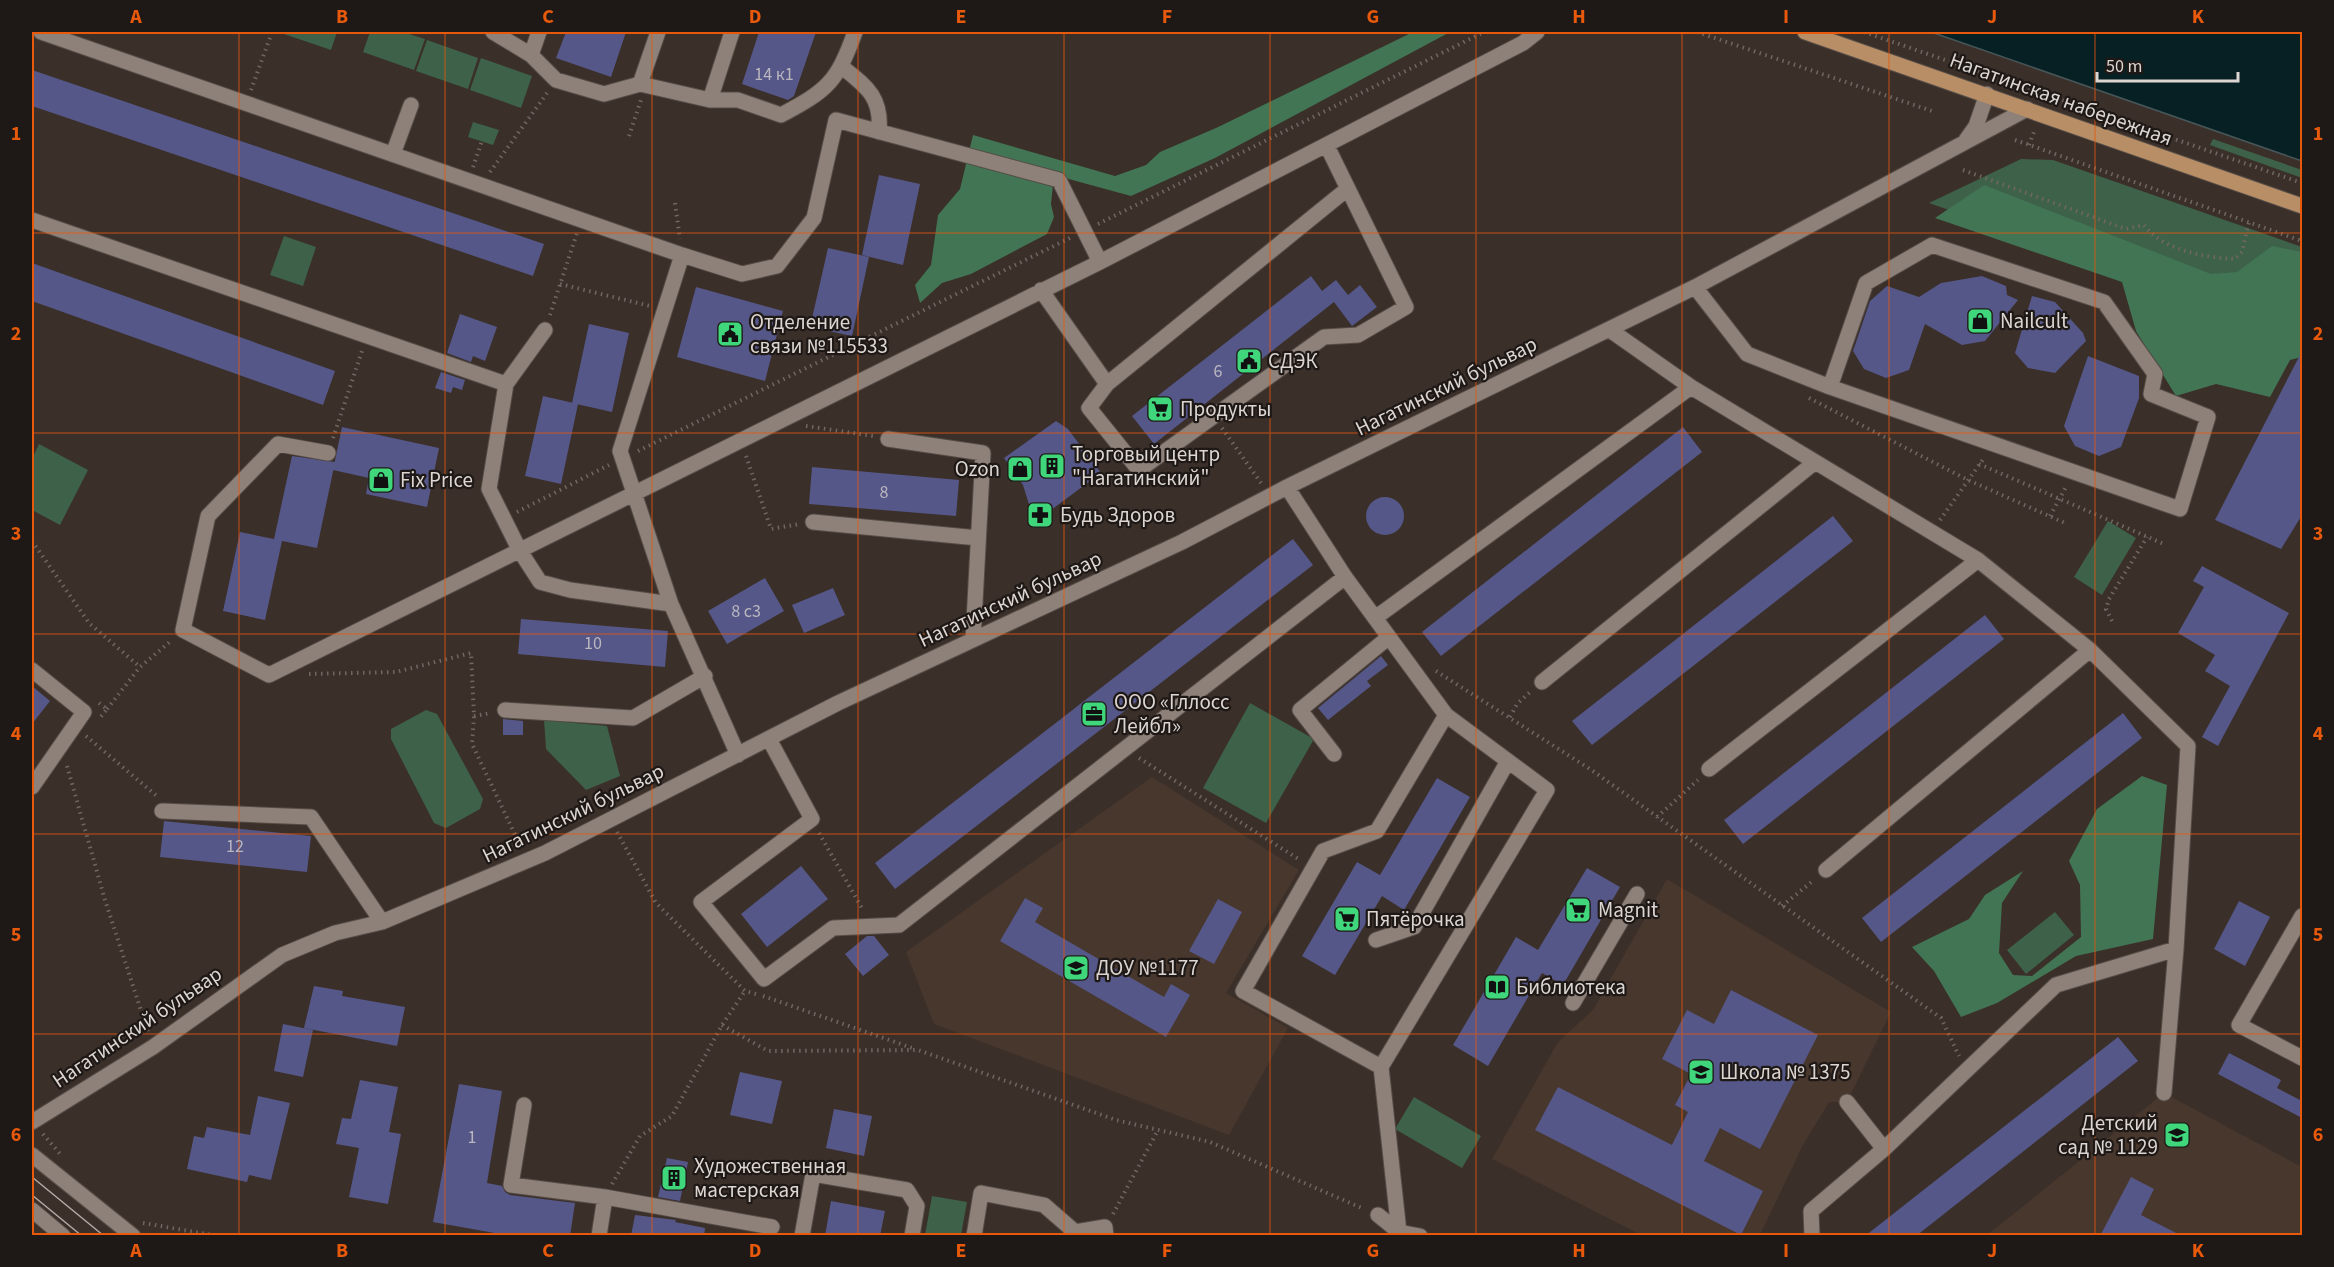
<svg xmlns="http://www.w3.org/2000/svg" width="2334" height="1267" viewBox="0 0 2334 1267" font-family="'Source Sans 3',sans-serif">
<rect width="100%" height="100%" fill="#3b2f29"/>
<path fill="#48372d" d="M1152,777l147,93 -73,123 62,35 -59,107 -295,-111 -28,-72z
M1667,879l224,133 -44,90h-18l-26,43 -43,90h-119l-149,-76 66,-117 35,-32z
M2164,1093l138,74v68l-316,1z"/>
<path fill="#3d6149" d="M278,32h59l-6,18z
M370,32h33l22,7 -11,31 -51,-18z
M427,40l51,18 -10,31 -52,-18z
M481,58l51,18 -11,32 -51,-18z
M473,122l26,8 -6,15 -25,-8z
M2213,139l89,31v8l-92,-33z
M2021,159l32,1 249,87v103l-111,-55 -262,-92z
M284,236l32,11 -13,39 -33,-11z
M39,444l49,26 -28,55 -28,-15v-51z
M2108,521l28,17 -34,57 -28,-18z
M1250,703l64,36 -48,84 -63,-35z
M426,710l11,4 46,85 -3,10 -34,19 -12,-5 -43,-84v-10z
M544,720l63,6 13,50 -34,14 -40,-41z
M2055,912l19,23 -48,39 -19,-24z
M1414,1097l67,39 -19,32 -67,-39z
M932,1196l35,6 -6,33h-36z"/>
<path fill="#417553" d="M1413,32h37l-235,126 -84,38 -77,-21 -3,29 3,13 -7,17 -76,40 -29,9 -22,20 -5,-18 16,-20 7,-50 22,-26 13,-54 142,41 31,-11 14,-13 56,-24z
M1984,185l227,89 26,-2 35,-26 30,6v105l-12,3 -20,37 -54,-13 -40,12 -40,-65 -14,-49 -187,-64z
M2142,776l25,9 -14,154 -77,17 -79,47 -36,14 -27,-46 -22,-24 57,-28 16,-24 38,-24 -21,32 -3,50 14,22 19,1 49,-39 -1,-52 -11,-24 28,-52z"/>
<path fill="#072024" stroke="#475658" stroke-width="1.5" d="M1931,32h371v129z"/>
<path fill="#555788" d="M566,32h60l-15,45 -55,-19z
M759,32h57l-22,64 -6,4 -46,-16z
M32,70l512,174 -11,32 -501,-170z
M879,175l41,9 -17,81 -41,-10z
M828,248l41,9 -17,79 -42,-9z
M32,263l303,108 -12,34 -291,-104z
M1311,276l11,15 14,-11 12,15 12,-10 17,22 -25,19 -18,-24 -180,142 -22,-28z
M1982,276l24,10 1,9 11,5 -33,41 -23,4 -37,-21 -16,46 -23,8 -22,-9 -11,-18 17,-50 17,-15 32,11 22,-14z
M696,287l87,24 -18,70 -88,-24z
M2032,296l23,6 28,31 3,8 -31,32 -27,-5 -13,-15z
M460,314l37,13 -12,34 -12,-5 -2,6 -24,-9z
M589,324l40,9 -17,79 -40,-9z
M2302,351v164l-21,34 -66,-29z
M2088,356l51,20v22l-18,49 -22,9 -24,-10 -11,-20z
M441,372l24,8 -3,10 -9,-3 -2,6 -16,-5z
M543,396l35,8 -17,80 -36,-8z
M1056,421l12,8 33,44 -50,37 -4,10 -6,2 -9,-8 -9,-29 -19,-27z
M342,427l97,21 -12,59 -61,-13 3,-16 -36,-8z
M1683,427l19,25 -261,204 -19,-24z
M292,456l43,6 -18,86 -35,-7 -17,79 -42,-9 17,-79 34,7z
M812,467l147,13 -3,36 -147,-12z
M1366 516a19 19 0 1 1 38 0a19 19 0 1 1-38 0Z
M1833,516l20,25 -261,204 -20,-24z
M1293,539l20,26 -418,324 -20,-26z
M2202,566l87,47 -71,133 -16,-9 28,-51 -25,-15 10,-16 -37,-22 26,-46 -11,-6z
M765,578l19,33 -57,33 -19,-33z
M833,588l12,27 -41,18 -12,-28z
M1985,615l19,24 -261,205 -19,-24z
M521,619l147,12 -3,36 -147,-13z
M1381,656l7,9 -21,16 4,5 -43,34 -10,-12z
M32,686l18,15 -18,23z
M2123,713l19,25 -261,204 -19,-24z
M503,719l20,2v14h-20z
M1437,778l33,19 -66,113 -22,-14 -47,79 -33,-19 55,-94 23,13z
M164,821l147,15 -4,36 -147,-15z
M801,866l27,33 -61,48 -26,-33z
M1587,868l33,19 -57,98 -21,-12 -54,93 -35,-21 63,-108 22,13z
M1025,898l18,10 -8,14 129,75 7,-13 19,11 -24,42 -166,-96z
M1218,899l24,13 -28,52 -25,-13z
M2239,901l31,16 -25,49 -31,-17z
M867,936h7l15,19 -26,21 -18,-22z
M314,986l29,5 -1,5 63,11 -8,39 -93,-18z
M1731,990l87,45 -58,114 -40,-21 -16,33 59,30 -22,44 -206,-105 23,-43 114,58 16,-33 -13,-7 16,-31 -29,-15 25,-49 27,14z
M283,1024l30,6 -10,47 -29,-6z
M2118,1037l20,24 -222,175h-51z
M2229,1053l52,27 -4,8 25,13v17l-84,-44z
M740,1072l42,9 -10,43 -42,-9z
M360,1080l38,7 -9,45 12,2 -13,70 -39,-7 10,-49 -23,-4 6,-26 9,1z
M459,1084l43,7 -15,92 15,3 3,6 5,3 65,8 -5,33h-59l-78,-14z
M258,1096l32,7 -19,77 -22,-5 -2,7 -60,-13 7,-33 10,2 3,-11 43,8z
M834,1109l38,7 -8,40 -38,-8z
M667,1158l21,4 -8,39 -22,-4z
M2131,1177l23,12 -13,26 41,21h-82z
M831,1201l54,10 -5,25h-55z
M635,1215l41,5 -1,2 30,6 -1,8h-73z"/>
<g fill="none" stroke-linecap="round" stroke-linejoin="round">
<g stroke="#554c47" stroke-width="17">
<path id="minor" d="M41,32l641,223
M493,32l38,23 25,25 48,14 36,-10 70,16h28l43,15c47,-25 56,-33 74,-83
M531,55l8,-23
M842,67c25,20 40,30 37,65
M640,84l18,-52
M710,100l22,-68
M1966,140l10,-14 11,-32
M1327,146l79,161 -48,28 -34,2 -185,133 -50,-62 18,-24 239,-194
M393,154l18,-49
M32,220l474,164 -17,105 31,62 20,31 30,8 101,14
M1695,287l52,67 83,33 350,122 28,-92 -57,-23 4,-20 -51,-72 -172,-57 -66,38 -36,104
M1041,290l66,94
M1610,330l81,57 287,173 112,90 98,96 -12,203 -12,144
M506,384l39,-54
M888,439l95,14 -10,187
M328,453l-50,-9 -70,72 -25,114 86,45 831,-413 423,-219 14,-11
M1287,487l58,90 101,138 101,75 -166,277 18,165
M813,522l165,16
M1375,618l316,-231
M32,670l52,42 -52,75
M1542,682l272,-219
M505,710l128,8 72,-42
M769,739l43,80 -111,83 63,77 69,-51 66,-3 446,-348
M1334,754l-34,-44 89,-73
M738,755l-67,-151 -51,-153 62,-196 60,19 35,-8 37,-48 22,-98 223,60 41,82
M1709,769l269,-209
M162,811l149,6 71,105
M1826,870l264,-220
M2302,916l-63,109 63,33
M1376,940l38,-13 94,-166
M1573,1003l64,-109
M1381,1067l-138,-76 80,-140 54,-20 69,-116
M1847,1102l37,47
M524,1105l-13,80 94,12 -6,39
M32,1122l121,-75 129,-92 53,-22 47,-11 163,-69 293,-150 344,-161 105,-55 408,-200 332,-178
M32,1155l101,81
M605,1197l167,30
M32,1210l31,26
M1378,1215l21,17 21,4
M802,1236l11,-62 94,16 10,16 -5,30
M974,1236l7,-43 63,12 31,27 30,-5 1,9
M1812,1236l-1,-25 73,-62 172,-164 120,-36"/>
</g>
<g stroke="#554c47" stroke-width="17">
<path id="major" d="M1805,32l497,174"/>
</g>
<path stroke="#716762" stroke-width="4" stroke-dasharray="1.5 4.5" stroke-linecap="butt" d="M1697,32l238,80
M1864,32l438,151
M251,90l21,-58
M629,136l12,-36
M2015,140l287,101
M2029,145l6,-16
M473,167l9,-26
M1963,170l163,59 18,-4c20,26 60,32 91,34l7,-7 7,-30
M490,172l57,-79
M675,203l5,36
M1098,224l386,-192
M560,284l90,22
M550,315l27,-82
M1809,398l159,82 97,43
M806,426l67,10
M1222,428l39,55
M333,438l29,-87
M638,451l434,-214
M746,456l25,73 29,-5
M1979,464l185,80
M517,512l92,-47
M2050,516l17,-31
M1940,520l44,-62
M32,541l57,82 51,44
M2112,621l-6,-12 3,-10 38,-62
M1436,671l154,98 351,249 18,38
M309,674l87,-2 75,-19 3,63 -2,28 48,101
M99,703l8,6 -8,10
M107,709l33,-42 32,-27
M474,716l17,-3
M1510,717l7,-13 13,-12
M86,736l72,61
M1139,758l161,102
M67,766l38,134 43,132
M1657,817l41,-37
M617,832l39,71 89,88 11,3
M819,833l44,77
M1782,906l32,-26
M763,996l152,53
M722,1025l46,26 150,-1 198,70 94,22 154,67
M43,1134l18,21
M612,1184l28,-48 32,-20 50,-91 23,-34
M1113,1214l45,-84
M143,1223l75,13"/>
<use href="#minor" stroke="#8e8179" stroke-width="15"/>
<use href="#major" stroke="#b78e65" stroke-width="15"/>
<path stroke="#b2aaa6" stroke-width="1.5" d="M32,1177l72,59
M32,1195l50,41"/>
</g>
<path fill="none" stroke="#e8590c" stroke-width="1.5" stroke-opacity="0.55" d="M239,32v1204M445,32v1204M652,32v1204M858,32v1204M1064,32v1204M1270,32v1204M1476,32v1204M1682,32v1204M1889,32v1204M2095,32v1204M32,233h2270M32,433h2270M32,634h2270M32,834h2270M32,1034h2270"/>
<defs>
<g id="shop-square" transform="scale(1.35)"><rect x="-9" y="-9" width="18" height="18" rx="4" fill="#40d77c" stroke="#1e1916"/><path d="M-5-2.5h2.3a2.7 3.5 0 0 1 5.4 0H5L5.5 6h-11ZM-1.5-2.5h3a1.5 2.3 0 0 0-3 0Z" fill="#111"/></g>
<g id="civic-square" transform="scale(1.35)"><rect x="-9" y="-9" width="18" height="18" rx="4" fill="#40d77c" stroke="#1e1916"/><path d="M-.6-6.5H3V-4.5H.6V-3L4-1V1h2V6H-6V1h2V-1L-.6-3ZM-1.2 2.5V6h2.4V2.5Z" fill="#111"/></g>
<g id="supermarket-square" transform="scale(1.35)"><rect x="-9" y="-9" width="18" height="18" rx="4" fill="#40d77c" stroke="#1e1916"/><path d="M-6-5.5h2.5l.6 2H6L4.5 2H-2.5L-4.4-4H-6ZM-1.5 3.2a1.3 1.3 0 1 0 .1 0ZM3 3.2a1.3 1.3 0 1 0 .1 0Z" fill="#111"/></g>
<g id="building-square" transform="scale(1.35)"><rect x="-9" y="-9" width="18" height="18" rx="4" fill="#40d77c" stroke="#1e1916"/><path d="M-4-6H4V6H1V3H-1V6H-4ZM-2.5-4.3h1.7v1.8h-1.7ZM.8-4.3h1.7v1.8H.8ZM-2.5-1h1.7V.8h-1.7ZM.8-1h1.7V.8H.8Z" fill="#111"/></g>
<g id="pharmacy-square" transform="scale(1.35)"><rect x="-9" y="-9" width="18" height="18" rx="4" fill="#40d77c" stroke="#1e1916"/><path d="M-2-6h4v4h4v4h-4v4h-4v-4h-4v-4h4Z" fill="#111"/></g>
<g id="office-square" transform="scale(1.35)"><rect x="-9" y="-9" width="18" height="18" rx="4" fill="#40d77c" stroke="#1e1916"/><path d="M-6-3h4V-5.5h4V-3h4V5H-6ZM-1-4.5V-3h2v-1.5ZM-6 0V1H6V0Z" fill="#111"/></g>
<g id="school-square" transform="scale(1.35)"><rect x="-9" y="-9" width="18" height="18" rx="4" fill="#40d77c" stroke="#1e1916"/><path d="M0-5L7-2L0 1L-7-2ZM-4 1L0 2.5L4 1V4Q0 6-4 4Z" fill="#111"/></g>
<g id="library-square" transform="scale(1.35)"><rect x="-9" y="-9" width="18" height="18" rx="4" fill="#40d77c" stroke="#1e1916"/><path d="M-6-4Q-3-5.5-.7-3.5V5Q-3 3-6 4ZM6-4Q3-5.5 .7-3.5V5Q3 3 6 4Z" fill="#111"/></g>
</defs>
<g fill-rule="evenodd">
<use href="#shop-square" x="1980" y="321"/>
<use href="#civic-square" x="730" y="334"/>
<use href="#civic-square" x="1249" y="361"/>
<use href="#supermarket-square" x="1160" y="409"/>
<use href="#building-square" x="1052" y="466"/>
<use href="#shop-square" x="1020" y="469"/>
<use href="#shop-square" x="381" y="480"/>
<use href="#pharmacy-square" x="1040" y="515"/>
<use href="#office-square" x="1094" y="714"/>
<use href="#supermarket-square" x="1578" y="910"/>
<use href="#supermarket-square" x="1347" y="919"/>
<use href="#school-square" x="1076" y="968"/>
<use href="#library-square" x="1497" y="987"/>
<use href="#school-square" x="1701" y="1072"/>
<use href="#school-square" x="2177" y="1135"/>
<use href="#building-square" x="674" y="1178"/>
</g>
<g text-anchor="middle" stroke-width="4.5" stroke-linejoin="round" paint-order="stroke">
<g font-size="18" fill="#bab6bf">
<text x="774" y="80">14 к1</text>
<text x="1218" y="377">6</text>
<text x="884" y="498">8</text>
<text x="746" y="617">8 с3</text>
<text x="593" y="649">10</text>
<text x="235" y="852">12</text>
<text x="472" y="1143">1</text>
</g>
<g font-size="21" fill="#dcd5d1" stroke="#1e1916">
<text transform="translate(2061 99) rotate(20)" y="7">Нагатинская набережная</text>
<text transform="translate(1446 386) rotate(-26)" y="7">Нагатинский бульвар</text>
<text transform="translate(1010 599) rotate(-25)" y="7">Нагатинский бульвар</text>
<text transform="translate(573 813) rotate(-26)" y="7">Нагатинский бульвар</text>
<text transform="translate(137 1027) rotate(-34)" y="7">Нагатинский бульвар</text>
</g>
<g font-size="21" fill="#dcd5d1" stroke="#1e1916" text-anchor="start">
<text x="2000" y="328">Nailcult</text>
<text x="750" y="329">Отделение<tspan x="750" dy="24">связи №115533</tspan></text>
<text x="1268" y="368">СДЭК</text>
<text x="1180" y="416">Продукты</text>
<text x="1072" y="461">Торговый центр<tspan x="1072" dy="24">"Нагатинский"</tspan></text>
<text x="1000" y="476" text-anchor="end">Ozon</text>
<text x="400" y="487">Fix Price</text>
<text x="1060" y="522">Будь Здоров</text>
<text x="1114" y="709">ООО «Гллосс<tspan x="1114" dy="24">Лейбл»</tspan></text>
<text x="1598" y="917">Magnit</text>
<text x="1366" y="926">Пятёрочка</text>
<text x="1096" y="975">ДОУ №1177</text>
<text x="1516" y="994">Библиотека</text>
<text x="1720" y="1079">Школа № 1375</text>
<text x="2158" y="1130" text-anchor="end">Детский<tspan x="2158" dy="24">сад № 1129</tspan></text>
<text x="694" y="1173">Художественная<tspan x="694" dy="24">мастерская</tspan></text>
</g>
</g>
<rect width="2334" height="1267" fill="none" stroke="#1e1916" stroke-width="66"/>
<path d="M2097 72v9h141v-9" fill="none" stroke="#dcd5d1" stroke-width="3"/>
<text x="2106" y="72" font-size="18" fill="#dcd5d1" stroke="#1e1916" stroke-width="4.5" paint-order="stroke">50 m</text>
<rect x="33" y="33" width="2268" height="1201" fill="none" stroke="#e8590c" stroke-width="2"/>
<g font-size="20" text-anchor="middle" font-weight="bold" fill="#e8590c">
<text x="136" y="23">A</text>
<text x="342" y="23">B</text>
<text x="548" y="23">C</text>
<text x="755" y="23">D</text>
<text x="961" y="23">E</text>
<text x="1167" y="23">F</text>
<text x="1373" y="23">G</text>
<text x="1579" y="23">H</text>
<text x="1786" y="23">I</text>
<text x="1992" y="23">J</text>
<text x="2198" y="23">K</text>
<text x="16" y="140">1</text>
<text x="2318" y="140">1</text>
<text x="16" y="340">2</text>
<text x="2318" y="340">2</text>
<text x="16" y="540">3</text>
<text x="2318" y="540">3</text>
<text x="16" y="740">4</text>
<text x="2318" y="740">4</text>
<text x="16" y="941">5</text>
<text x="2318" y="941">5</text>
<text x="16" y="1141">6</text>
<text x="2318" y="1141">6</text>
<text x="136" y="1257">A</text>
<text x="342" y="1257">B</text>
<text x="548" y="1257">C</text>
<text x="755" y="1257">D</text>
<text x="961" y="1257">E</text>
<text x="1167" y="1257">F</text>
<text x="1373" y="1257">G</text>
<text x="1579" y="1257">H</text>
<text x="1786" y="1257">I</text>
<text x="1992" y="1257">J</text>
<text x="2198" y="1257">K</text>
</g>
</svg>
